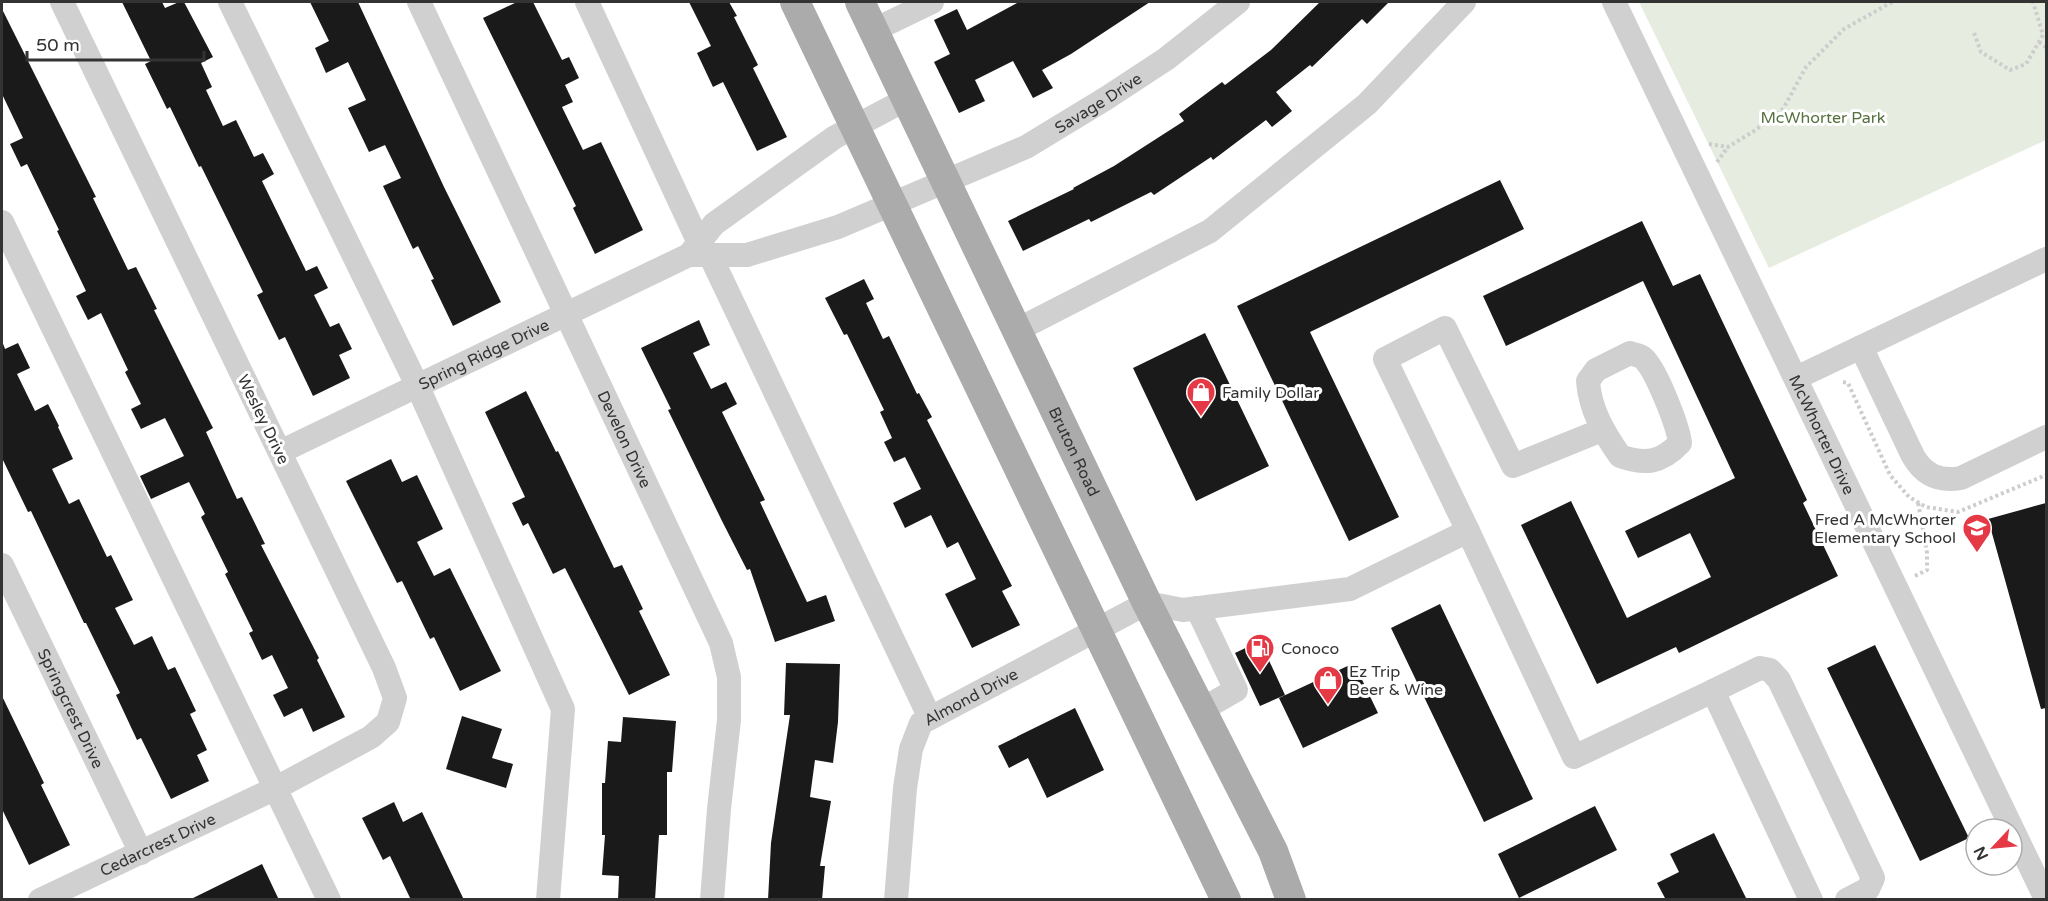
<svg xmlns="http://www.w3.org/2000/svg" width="2048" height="901" viewBox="0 0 2048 901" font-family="'Varela Round',sans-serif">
<rect width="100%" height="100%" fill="#fff"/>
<path fill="#e6ecdf" d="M1639,2h407v138l-277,128z"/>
<path fill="#1a1a1a" d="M122,2h40l3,6 14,-6h5l29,55 -12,6 11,24 -6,3 17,36 13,-6 18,37 9,-4 11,21 -12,7 44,90 11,-5 11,22 -14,7 16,32 9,-4 13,26 -13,6 11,23 -37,18 -28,-59 -6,3 -22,-45 6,-3 -62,-126 -2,1 -29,-60 -3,2 -22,-45 6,-3z
M310,2h48l86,185 57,115 -48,24 -22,-46 3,-1 -16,-33 -5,3 -30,-63 18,-8 -16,-33 -16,7 -21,-44 18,-8 -18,-38 -22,11 -11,-25 14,-7z
M517,2h16l29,58 7,-3 10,21 -14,7 8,17 -11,5 21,43 18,-8 42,88 -48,24 -22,-46 3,-2 -93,-188z
M689,2h40l8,14 -3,1 24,48 -5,3 34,69 -30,14 -34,-69 -10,5 -16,-34 14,-7z
M1019,2h131l-79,52 -29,16 11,18 -20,10 -20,-37 -38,19 10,21 -26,12 -25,-51 16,-8 -16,-34 23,-11 10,21z
M1320,2h69l-22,22 -5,-5 -50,48 -2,-2 -34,27 16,19 -20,16 -6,-7 -53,40 -2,-3 -57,38 -3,-3 -60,30 -2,-3 -66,32 -15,-30 66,-32 -1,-1 41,-22 70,-45 -5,-7 43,-32 3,3 46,-35z
M2,9l94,188 -3,1 35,72 8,-3 21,42 -3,1 59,118 -7,4 31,67 5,-2 23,47 -4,1 58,113 -2,2 28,57 -32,15 -11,-24 -18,9 -11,-22 15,-7 -16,-33 -10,5 -13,-27 4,-2 -28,-57 3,-2 -27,-55 4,-3 -16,-32 -38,17 -11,-23 44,-20 -19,-38 -24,11 -10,-20 10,-5 -16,-32 3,-2 -27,-57 -13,7 -12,-24 10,-5 -29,-60 2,-1 -32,-66 -6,3 -11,-23 13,-6 -21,-44z
M1500,180l24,49 -214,103 89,185 -50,24 -112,-235z
M1642,221l31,65 27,-12 107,226 -4,3 35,73 -159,77 -3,-6 -79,37 -76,-159 50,-24 56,117 84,-41 -21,-44 -52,25 -13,-27 110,-53 -92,-197 -137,65 -23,-50z
M864,279l10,20 -8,4 17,36 6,-3 28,58 2,-1 13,24 -5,3 85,166 -10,5 18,34 -48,23 -27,-54 31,-15 -18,-37 -11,6 -16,-33 -26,13 -12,-25 28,-14 -16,-32 -11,5 -10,-20 8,-4 -12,-26 4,-2 -37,-76 -3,1 -19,-37z
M699,320l11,25 -17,8 18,36 15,-7 11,22 -15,8 43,88 -5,2 47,100 19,-7 9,26 -60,21 -25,-73 -3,1 -25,-49 -54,-111 3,-1 -30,-61z
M1205,333l64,133 -73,35 -63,-133z
M2,341l3,8 13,-6 12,25 -13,6 18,37 13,-7 11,22 -1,1 15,32 -21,10 17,35 10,-5 28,58 4,-2 22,45 -18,8 19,37 18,-9 16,34 7,-3 21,44 -6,3 17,36 -10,5 12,26 -38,18 -30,-61 -4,2 -21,-45 4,-2 -34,-70h-2l-53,-112 -3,1 -26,-54z
M526,391l30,61 2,-1 56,117 8,-3 21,44 -4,2 31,64 -41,20 -64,-127 -12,6 -25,-51 -5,3 -11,-23 13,-6 -40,-85z
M391,459l11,23 15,-7 26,54 -26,13 17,34 16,-8 51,103 -41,20 -26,-54 -4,2 -28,-58 -5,2 -51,-102z
M2046,503v205l-5,1 -53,-190z
M1440,604l93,195 -49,23 -93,-194z
M1260,641l25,54 -25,11 -25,-53z
M1875,645l94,193 -49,23 -93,-193z
M786,663l54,1 -2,58 -5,41 -18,-3 -5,37 21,4 -11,65h5l-3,34h-54l3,-57 19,-128h-6z
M1354,663l24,50 -75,35 -24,-50z
M2,696l42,87 -3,2 29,60 -41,20 -27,-56z
M1075,708l29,62 -57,28 -19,-40 -19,10 -11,-22z
M462,716l40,13 -10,29 21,6 -7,24 -60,-19z
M623,717l53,4 -4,51h-5v63h-8l-4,65h-37l1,-24 -17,-1 3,-40h-3v-52h3l3,-42 13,1z
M394,802l9,20 19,-10 42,88h-53l-21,-44 -7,4 -21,-42z
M1595,806l22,44 -98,48 -21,-44z
M1714,833l33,67h-81l-9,-17 22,-11 -9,-18z
M262,864l17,36h-90z"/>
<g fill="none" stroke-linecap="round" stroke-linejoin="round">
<path stroke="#cdcdcd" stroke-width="4" stroke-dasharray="3 3" stroke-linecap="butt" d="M1974,33l7,19 29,18 16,-6 17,-29 -10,-33
M2039,42l7,5
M1709,144l19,3 26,-16 29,-22 23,-42 38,-38 48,-27
M1717,162l11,-15
M1843,382l5,1 42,92 19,22 17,10 32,5 88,-37
M1915,576l12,-6v-17l-9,-51"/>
<g stroke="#d0d0d0" stroke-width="24">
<path d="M230,2l187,383 146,324 -15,191"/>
<path id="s1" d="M419,2l302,641 8,34v43l-10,89 -7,91"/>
<path d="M587,2l112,241"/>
<path id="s2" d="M1614,2l432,897"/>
<path d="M874,30l58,-28"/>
<path d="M2,222l327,678"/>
<path id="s3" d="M689,255h58l91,-28 188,-80 79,-48 61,-40 72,-57"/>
<path d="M710,255l220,463"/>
<path d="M1017,330l193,-99 157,-127 97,-102"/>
<path d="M1861,347l52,109c11,19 26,26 48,22l85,-41"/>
<path d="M1630,353c4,2 10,2 13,5 13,11 35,68 37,85 -19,20 -35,22 -60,13 -16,-23 -30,-46 -32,-75l8,-11z"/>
<path d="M1796,378l250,-119"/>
<path id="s4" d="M280,452l409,-197 25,-31 121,-87 72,-38"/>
<path d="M1468,531l-83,-172 60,-31 68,138 89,-36"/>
<path id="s5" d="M2,565l139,288"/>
<path d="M1197,608l39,82 -35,20"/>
<path d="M1713,691l47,-23 10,2 9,10 94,198 -5,11 -21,11"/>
<path id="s6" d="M40,900l236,-112 95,-51 17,-15 7,-24 -11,-30 -322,-666"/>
<path id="s7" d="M896,900l9,-112 6,-39 10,-26 226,-120 36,7 167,-21 118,-58 106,226 139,-66 98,209"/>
</g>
<g stroke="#ababab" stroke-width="30">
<path d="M795,2l431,898"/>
<path id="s8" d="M860,2l287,601 126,248 18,49"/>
</g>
</g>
<defs>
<g id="shop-pin" transform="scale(1.5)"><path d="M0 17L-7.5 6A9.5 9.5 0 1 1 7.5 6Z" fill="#e63946" stroke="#fff"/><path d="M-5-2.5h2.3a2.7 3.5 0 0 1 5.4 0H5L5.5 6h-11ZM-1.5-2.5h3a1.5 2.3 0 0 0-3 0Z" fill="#fff"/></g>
<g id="school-pin" transform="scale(1.5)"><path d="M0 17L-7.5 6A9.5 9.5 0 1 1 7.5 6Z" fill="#e63946" stroke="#fff"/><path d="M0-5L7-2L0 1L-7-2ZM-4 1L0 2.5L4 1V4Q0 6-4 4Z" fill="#fff"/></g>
<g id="fuel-pin" transform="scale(1.5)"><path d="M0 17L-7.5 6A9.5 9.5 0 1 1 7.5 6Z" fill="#e63946" stroke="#fff"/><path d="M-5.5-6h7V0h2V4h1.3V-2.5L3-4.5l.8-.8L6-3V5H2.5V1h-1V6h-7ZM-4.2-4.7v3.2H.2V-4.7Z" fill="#fff"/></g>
</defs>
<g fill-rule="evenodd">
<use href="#shop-pin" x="1201" y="392"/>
<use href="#school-pin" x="1977" y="528"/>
<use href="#fuel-pin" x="1260" y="648"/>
<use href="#shop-pin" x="1328" y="680"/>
</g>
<g text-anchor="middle" stroke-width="6" stroke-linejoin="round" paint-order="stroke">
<g font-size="16" fill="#333" stroke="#fff">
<text dy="6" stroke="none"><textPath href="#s3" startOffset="442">Savage Drive</textPath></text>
<text dy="6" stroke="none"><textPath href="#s4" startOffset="226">Spring Ridge Drive</textPath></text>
<text transform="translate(264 419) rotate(64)" y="6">Wesley Drive</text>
<text dy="6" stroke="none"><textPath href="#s2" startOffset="480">McWhorter Drive</textPath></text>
<text dy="6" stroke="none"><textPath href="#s1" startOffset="483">Develon Drive</textPath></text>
<text dy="6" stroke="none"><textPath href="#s8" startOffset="498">Bruton Road</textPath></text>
<text dy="6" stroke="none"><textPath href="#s7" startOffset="236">Almond Drive</textPath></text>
<text dy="6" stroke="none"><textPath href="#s5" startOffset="159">Springcrest Drive</textPath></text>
<text dy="6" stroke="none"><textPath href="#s6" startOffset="130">Cedarcrest Drive</textPath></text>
</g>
<g font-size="16" fill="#56703f" stroke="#fff">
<text x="1823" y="123">McWhorter Park</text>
</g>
<g font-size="16" fill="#333" stroke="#fff" text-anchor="start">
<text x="1222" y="398">Family Dollar</text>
<text x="1956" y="525" text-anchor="end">Fred A McWhorter<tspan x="1956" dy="18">Elementary School</tspan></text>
<text x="1281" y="654">Conoco</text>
<text x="1349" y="677">Ez Trip<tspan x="1349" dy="18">Beer &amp; Wine</tspan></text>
</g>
</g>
<rect width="2048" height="901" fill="none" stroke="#333333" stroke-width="6"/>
<g transform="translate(1994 847) rotate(244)"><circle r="28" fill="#ffffff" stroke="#adadad" stroke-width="1.5"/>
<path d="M0-4.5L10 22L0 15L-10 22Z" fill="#e63946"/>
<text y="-9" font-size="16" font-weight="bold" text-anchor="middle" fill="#333333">N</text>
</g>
<path d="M27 51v9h177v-9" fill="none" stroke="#333333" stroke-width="3"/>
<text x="36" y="51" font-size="18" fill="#333333" stroke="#ffffff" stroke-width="4.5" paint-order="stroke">50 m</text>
</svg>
